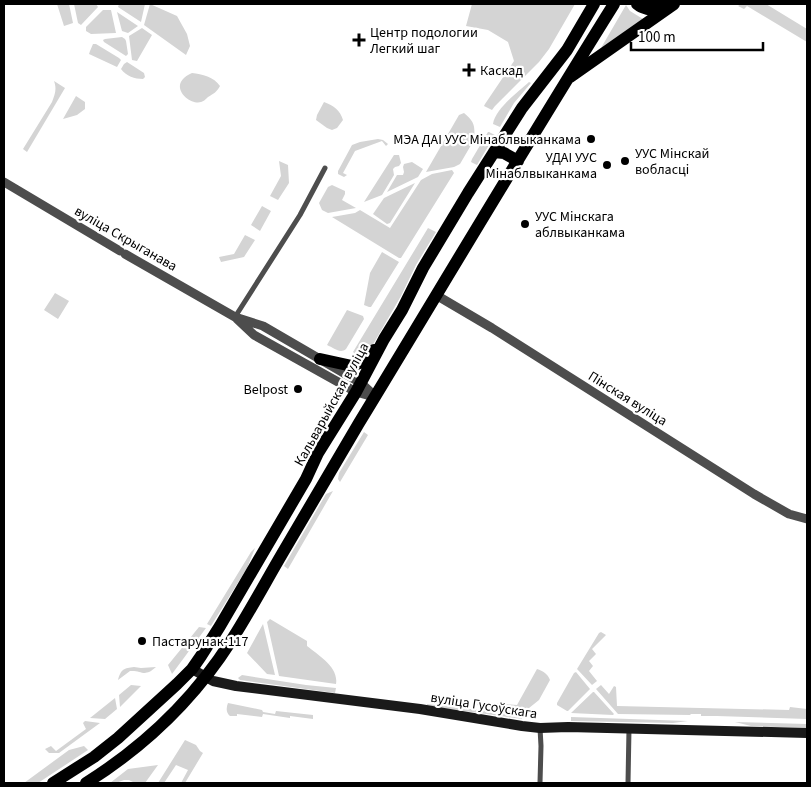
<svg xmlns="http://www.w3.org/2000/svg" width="811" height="787" viewBox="0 0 811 787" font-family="'Source Sans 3',sans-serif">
<rect width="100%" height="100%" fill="#fff"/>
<path fill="#d4d4d4" d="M57,4h12l4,19 -9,3z
M74,4h22l2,3 -17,18 -3,-2z
M119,4h26l-4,18 -23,-15z
M150,4l27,12 10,18 3,12 -4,9 -42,-30z
M472,4h103l-26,45 -10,13 -44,44 -3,4 -8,-4 1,-2 29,-43 -6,-19 -20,-12 -22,-4z
M741,4h25l41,25v13l-60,-36 -3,3 -6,-3z
M626,5l4,6 13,8 -42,29z
M103,10h8l5,23 -25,1 -5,-3v-4z
M117,12l21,14 -10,7 -6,-2z
M142,28l10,7 -15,26 -5,-1 -3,-24z
M122,37l3,2 1,2 2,13 -2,2 -22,-14 -1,-2 2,-1z
M93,44h3l23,14 2,2 -4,7 -28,-13 1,-3z
M127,62l17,11 1,4 -2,2c-8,0 -17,-3 -22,-10l3,-5z
M192,73c10,1 22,4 28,13 -3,6 -7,8 -12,11 -1,1 -5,5 -7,5 -11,4 -36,-17 -9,-29z
M54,81l11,7 -38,64 -4,-3 29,-47c3,-8 5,-13 2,-21z
M529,82l2,1 -17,20 -14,24 -7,-3c2,-15 25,-32 36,-42z
M76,96l9,6v7l-8,6 -14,4z
M324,102c10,4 16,8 19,18l-6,8 -5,2 -5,-2 -11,-8 1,-5z
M464,113c11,9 11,13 10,27l-14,24 -6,3 -28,5 33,-57z
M488,132h1l6,3 -18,30 -6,-3 1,-3z
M378,139l5,1 5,4 -2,2 -4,-5 -27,10 -12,22 4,2 -3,2 -6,-3v-3l14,-26 8,-3z
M394,155h5l2,8 -2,3 -4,1 -2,2 1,6 -12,20 -18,7z
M279,161l9,4 1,18 -11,17 -8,-4 11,-20z
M412,162l11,7 -5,8 -31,15 10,-17h6l1,-3 -1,-5 1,-3z
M452,170l2,3 -53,85h-2l-67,-41 23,-4 5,-3 30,18 31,-48 11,-6z
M415,183l-25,40 -3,1 -14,-10 11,-16z
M332,185l13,6v3l-3,6 14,8 -28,5 -6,-3 -3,-7 9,-16z
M262,206l9,5 -11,20 -9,-6z
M428,228l8,4 -20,33 -15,31 -30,52 -8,8h-5l-5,-4z
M245,235l10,5 -11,17 -23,5 -2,-5 15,-3z
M382,252l17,10 -28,45h-2l-5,-2 6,-32z
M55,293l14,8 -11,18 -14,-9z
M347,310l16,6 1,3 -18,30c-6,5 -12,-1 -19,-4z
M364,432l4,3 -28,47 -2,-3 1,-6z
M333,491l-45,78 -4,-3 42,-72z
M255,548l-8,20 -36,58 -4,-2 44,-72z
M270,619l37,22v5c11,9 32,21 29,38l-57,-8 -12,-54z
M263,624l12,51 -8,-1 -20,-21z
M199,627l7,1 -34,46 -4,-9z
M601,632l5,3 -14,14 4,5 -7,7 4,5 -4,5 8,10 -5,4 -15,-16 22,-36z
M134,667l7,1 15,-1c-12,11 -14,3 -26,4l-12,9c3,-11 6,-12 16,-13z
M537,669c6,2 11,5 13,11l-11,20 -15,12 -48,-7 3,-3 38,3z
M576,672l14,17 -22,22h-1l-10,-6v-2l17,-30z
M242,675l64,10 30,3 -1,5 -95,-13 -2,-2z
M131,685l10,1 -21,21 -1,-12z
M601,685l8,9 5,-8 2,1 1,19 172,4 1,-3 17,2v10c-35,-1 -71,-3 -106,-3v-2h-10l-1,1 -72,-1 -22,-25z
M593,692h1l20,22 -1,1 -42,-2z
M115,698l2,11 -12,10 -15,-1z
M228,703l34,7 1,2 12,2 1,-3 37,4v4l-23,-3v2l-27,-4 -1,3 -25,-3v2h-7c-4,-3 -4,-8 -2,-13z
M427,704l95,11v4l-95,-13z
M571,717l117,4 -15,2 -102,-2z
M85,721l15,2 -41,30h-10l-4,-4 6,-3 5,5 30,-22 -3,-6z
M735,722l72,2v4l-56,-2z
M185,740l11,5 4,6 3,2 -18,30h-4l7,-13 -12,-5 -12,18h-6z
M84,746l4,4 -50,33h-14l45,-33z
M158,765l-13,18h-10l-6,-3h-5l-8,3h-6l18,-14z"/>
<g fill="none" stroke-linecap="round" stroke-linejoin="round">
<path stroke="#4d4d4d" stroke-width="5" d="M235,317l65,-102 25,-47
M540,783l1,-37 -1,-18
M628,783l1,-54"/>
<path stroke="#4d4d4d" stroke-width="9" d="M4,182l116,69
M125,254l110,63 28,9 98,57 15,14
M436,295l56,33 262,166 35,20 18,5
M237,319l17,16 102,57 18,5"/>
<path stroke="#1a1a1a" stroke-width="10" d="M192,669l21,12 23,5 184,23 102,17 18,2 28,-1 239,6"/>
<path stroke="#000" stroke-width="12" d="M637,4c7,6 17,6 26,7
M570,77l104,-73
M494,152l10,1 14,8
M320,359l32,7 10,-4 12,-12
M53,783l41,-26 24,-19 59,-54 15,-15 9,-13 19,-30 86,-147 12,-26 38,-61 28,-53 18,-29 21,-42 45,-75 54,-85 45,-58 27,-46
M86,783c59,-37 108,-84 145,-142 18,-28 34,-58 51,-87 25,-43 51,-87 77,-131 85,-140 168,-280 255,-419"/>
</g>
<g fill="#000" stroke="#fff" stroke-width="2">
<path d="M356.5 32.5h5v5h5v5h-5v5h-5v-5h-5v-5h5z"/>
<path d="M466.5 62.5h5v5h5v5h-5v5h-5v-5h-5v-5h5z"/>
<circle cx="591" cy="139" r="5"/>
<circle cx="625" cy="161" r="5"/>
<circle cx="607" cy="165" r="5"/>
<circle cx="525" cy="224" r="5"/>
<circle cx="298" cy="389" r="5"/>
<circle cx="142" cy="641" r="5"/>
</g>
<g text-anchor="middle" stroke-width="4.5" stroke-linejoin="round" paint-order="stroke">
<g font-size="14" fill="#000" stroke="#fff" text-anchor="start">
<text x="370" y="37">Центр подологии<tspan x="370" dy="16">Легкий шаг</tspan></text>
<text x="480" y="75">Каскад</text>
<text x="581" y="144" text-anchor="end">МЭА ДАI УУС Мінаблвыканкама</text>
<text x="635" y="158">УУС Мінскай<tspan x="635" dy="16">вобласці</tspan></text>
<text x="597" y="162" text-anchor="end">УДАІ УУС<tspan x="597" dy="16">Мінаблвыканкама</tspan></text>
<text x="535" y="221">УУС Мінскага<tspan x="535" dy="16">аблвыканкама</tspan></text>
<text x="288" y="394" text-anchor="end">Belpost</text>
<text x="152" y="646">Пастарунак-117</text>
</g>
<g font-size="14" fill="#000" stroke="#fff">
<text transform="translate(126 238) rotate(30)" y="5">вуліца Скрыганава</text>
<text transform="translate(628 398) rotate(32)" y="5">Пінская вуліца</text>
<text transform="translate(331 404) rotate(-61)" y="5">Кальварыйская вуліца</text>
<text transform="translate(484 705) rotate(9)" y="5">вуліца Гусоўскага</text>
</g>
</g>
<rect width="811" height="787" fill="none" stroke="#000000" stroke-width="10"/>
<path d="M631 42v8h132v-8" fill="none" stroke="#000000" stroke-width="2.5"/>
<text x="638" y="42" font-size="15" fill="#000000" stroke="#ffffff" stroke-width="4" paint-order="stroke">100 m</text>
</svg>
